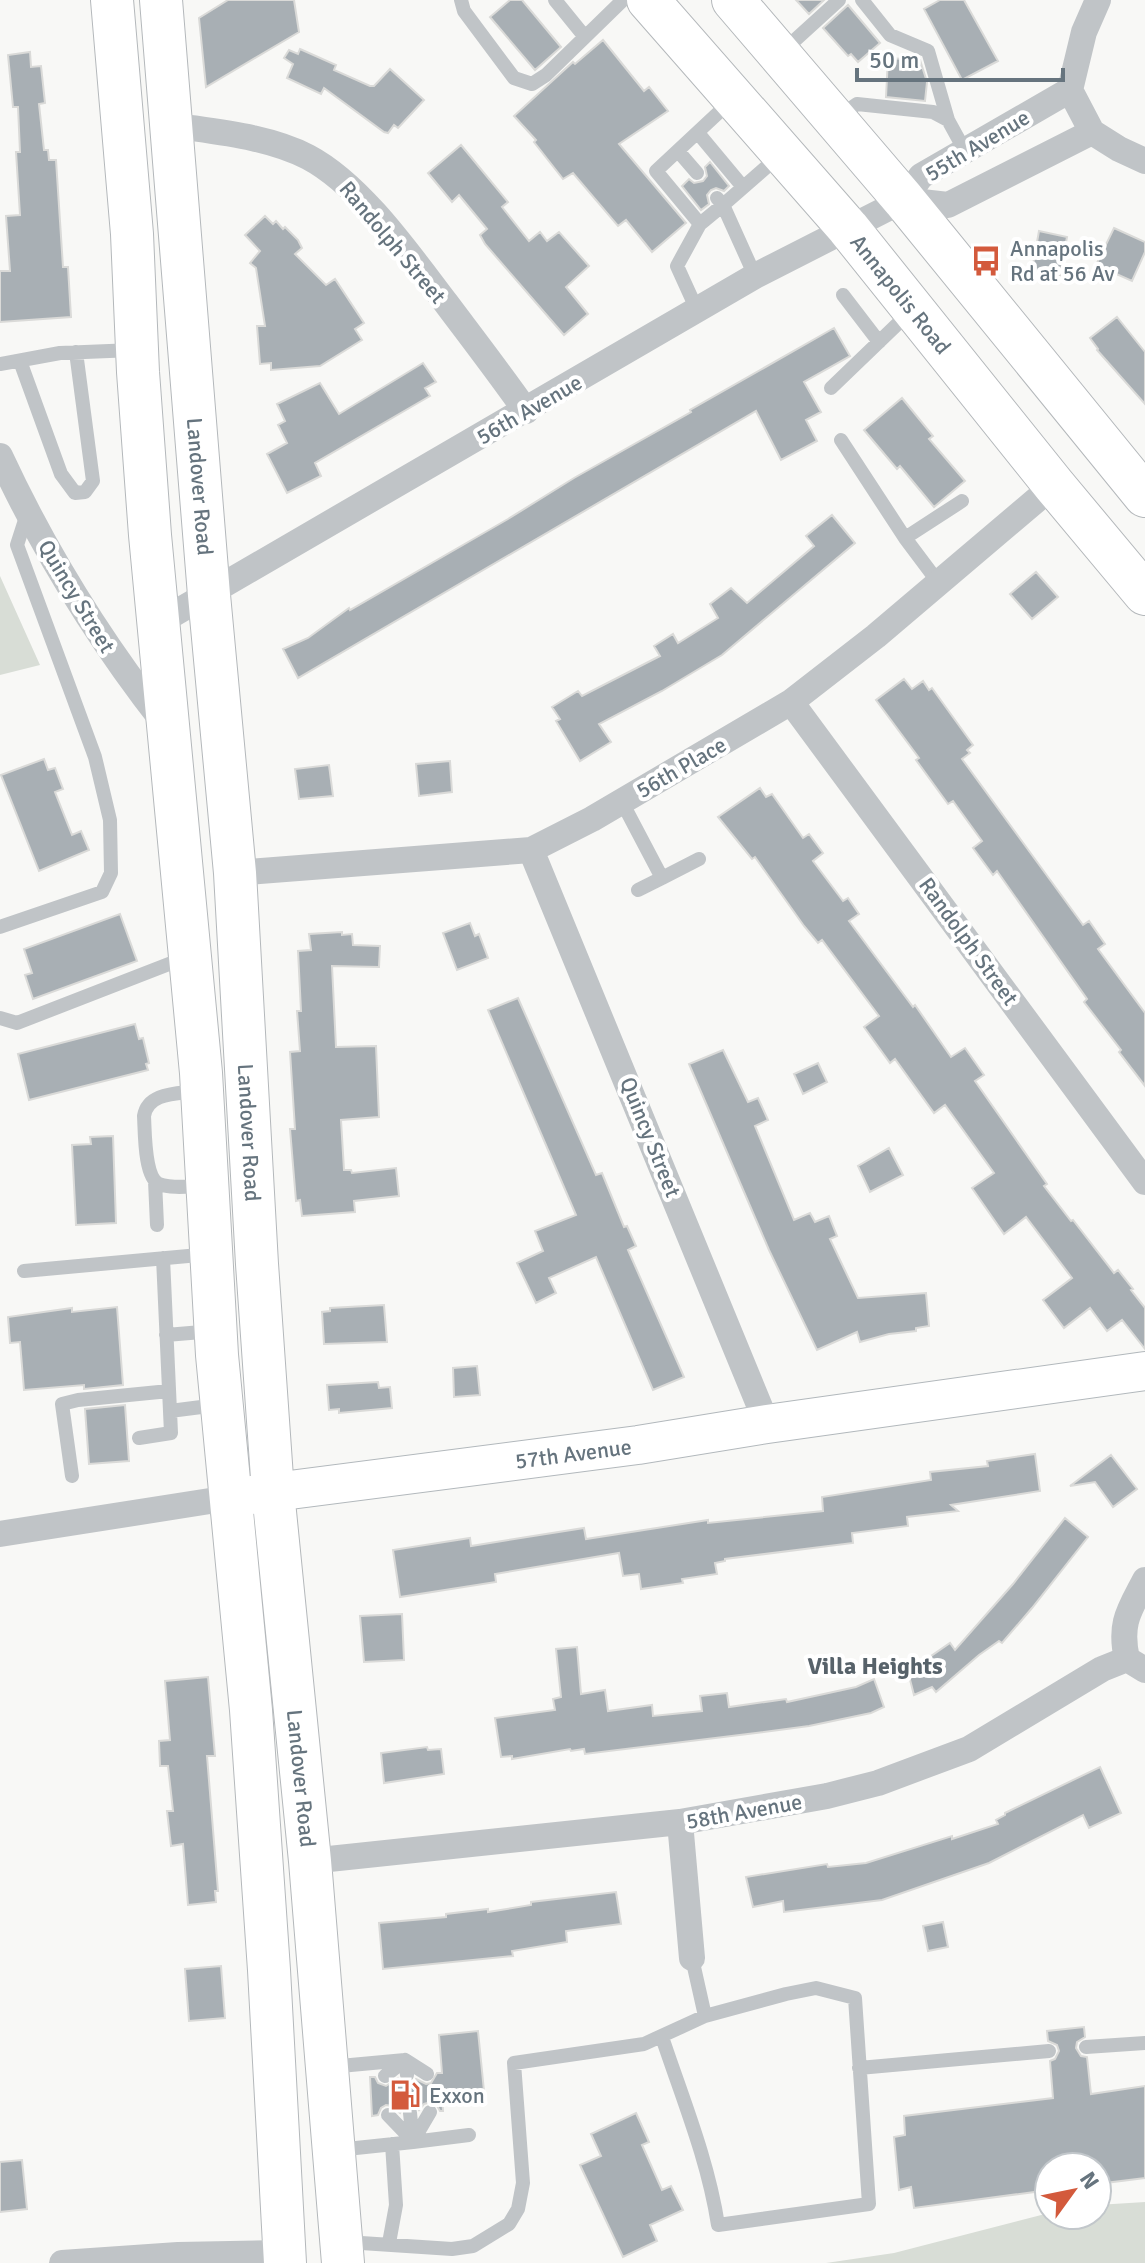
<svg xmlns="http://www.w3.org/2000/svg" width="1145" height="2263" viewBox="0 0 1145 2263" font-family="Signika,sans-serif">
<rect width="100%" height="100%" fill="#f8f8f6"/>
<path fill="#d8ddd6" d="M0,576l40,89 -40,10z
M1145,2202v61h-319l68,-10 155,-40 48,2v-10z"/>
<path fill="#a8afb4" stroke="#dadad8" stroke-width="2" d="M228,0h66l5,32 -93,55 -7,-69z
M510,0h12l39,47 -26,23 -45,-53z
M796,0h28l-15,14z
M940,0h24l34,61 -36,19 -38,-71z
M848,5l32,38 -22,19 -7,-8 -3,2 -25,-28z
M603,40l41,51 5,-4 19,24 -49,33 67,79 -34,29 -26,-32 -8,6 -45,-53 -10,6 -29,-37 2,-2 -22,-24 59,-54 2,2z
M300,49l36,16 -2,5 36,16h4l16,-17 34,31 -26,28 -4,-3 -6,8 -4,-1 -60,-44 -3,6 -34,-16 6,-14 -9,-6 5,-8 9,4z
M30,52l1,15 10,-1 4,37 -6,1 5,46h4l1,10h7l7,107h5l3,50 -71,5v-51h10l-4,-55 14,-1 -4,-63h4l-2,-45h-5l-5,-52z
M888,58l32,2 7,22 -2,19 -39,-4z
M461,145l47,57 -6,5 27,34 11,-9 7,9 12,-9 30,34 -23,21 22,27 -24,21 -79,-91 -5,-9 7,-6 -28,-34 -7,7 -24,-29z
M710,162l19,24 -5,5 -8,-3 -5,2 -4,5 2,9 -8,6 -19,-24 7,-7 5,4 9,-2 4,-5 -2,-9z
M265,216l8,8 3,-3 7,8 2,-2 13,13 4,8 -7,6 31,31 9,-6 29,44 -9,6 7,11 -42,26 -49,4v-7l-11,1 -3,-38h8l-9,-58 -6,-5 10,-12 -15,-16z
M1114,228l31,14v10l-13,29 -36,-16z
M1039,231l28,6 -7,38 -28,-5z
M1117,317l28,35v52l-48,-54 1,-1 -8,-11z
M834,328l16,28 -46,26 17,30 -15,8 11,21 -36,19 -25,-49 -458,267 -15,-29 25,-11 41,-30 1,2 158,-91 66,-41 117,-66 -1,-2z
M423,363l13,19 -11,6 5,8 -115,67 6,13 -34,17 -20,-39 20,-11 -9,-18 7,-4 -8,-17 43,-21 19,31z
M902,398l31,38 -4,3 36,42 -31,26 -34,-41 -3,3 -33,-39z
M832,515l23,28 -133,112 -60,36 -63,33 12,18 -31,19 -24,-40 4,-2 -8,-12 26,-16 4,5 78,-40 -6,-10 19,-12 5,9 40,-25 -8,-14 21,-16 16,15 67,-57 -8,-10z
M1036,572l22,25 -26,22 -22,-25z
M904,679l8,10 11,-8 6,9 3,-2 41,57 -6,5 3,3 -8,6 121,166 6,-4 16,23 -7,5 47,64v73l-26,-34 2,-2 -37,-48 3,-3 -90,-128 -4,4 -20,-27 9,-7 -29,-40 -5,3 -32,-44 3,-2 -43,-58z
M44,759l4,11 7,-2 8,21 -8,3 17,43 9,-4 8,19 -50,21 -38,-96z
M450,761l2,31 -33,4 -3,-32z
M329,765l4,31 -34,3 -4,-30z
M760,788l6,9 6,-3 31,44 6,-4 14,19 -10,8 30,40 5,-3 11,16 -10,7 64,86 2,-2 36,52 14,-9 19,27 -9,6 72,103 -3,2 27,35 2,-1 41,53 4,-3 15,19 -2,1 14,18v41l-23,-29 -15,11 -17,-23 -26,20 -21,-28 29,-22 -46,-61 -22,17 -32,-46 22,-15 -49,-68 -11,8 -39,-54 -5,4 -26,-36 15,-11 -57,-76 -4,3 -14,-17 -49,-69 -3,2 -34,-42z
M120,914l17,47 -104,38 -8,-24 7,-2 -8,-24z
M470,923l5,13 4,-2 9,24 -31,12 -14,-37z
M342,932v3l10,-1 1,11 27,1 -1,21 -47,-1 4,81 40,-1 3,71 -38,3 3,50h7l1,3 44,-5 3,28 -45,5 1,11 -53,4 -2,-16 -4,1 -6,-72h5l-5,-77 10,-1 -3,-40h4l-3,-60 13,-1 -2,-16z
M518,998l78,177 6,-2 22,54 3,-1 9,20 -8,4 56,127 -31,13 -57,-133 -47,21 7,15 -20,10 -19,-40 26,-12 -8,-20 41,-16 -88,-205z
M135,1024l4,15 4,-1 6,25 -3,1 2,6 -119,30 -11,-46z
M723,1050l25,52 10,-4 10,22 -13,6 39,94 16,-7 5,9 14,-6 8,20 -7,3 28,59 68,-5 3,33 -13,2v3l-27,3 -29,8 -3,-10 -40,18 -48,-100 -80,-186z
M818,1063l9,19 -24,12 -9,-20z
M113,1136l3,87 -40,2 -4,-80 19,-1 -1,-7z
M889,1148l14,27 -33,17 -12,-26z
M384,1305l3,37 -63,2 -2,-32 8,-1v-3z
M117,1307l6,78 -39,4v-4l-60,5 -4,-48 -10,1 -2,-26 64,-9v4z
M477,1366l3,29 -26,2 -1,-29z
M378,1382l1,6 11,-1 2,21 -53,5v-4l-10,1 -2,-25z
M125,1405l4,56 -40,3 -4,-55z
M1035,1454l5,37 -89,14 7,6 -51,6 1,9 -56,7 1,10 -128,16v2l-10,2 2,11 -35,5 1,4 -42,6 -2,-15 -16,2 -4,-23 -124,21 1,8 -96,15 -7,-47 77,-12 1,8 113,-18 2,11 122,-19v3l115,-12 -1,-14 109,-17 -1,-8 58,-6 -1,-5z
M1111,1455l26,34 -24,18 -18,-25 -25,4z
M1065,1518l23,19 -56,71 -30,35 -3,-2 -20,14 -43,37 -4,-5 -18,8 -6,-23 42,-29 5,7 58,-66z
M402,1614l2,46 -40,2 -4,-46z
M577,1647l4,47 24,-4 3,21 44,-6 1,11 49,-5 -2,-15 27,-3 2,14 57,-8 1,3 69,-15 18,-8 10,28 -13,6 -62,13 -53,7 -171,21 -1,-5 -13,2 -1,-2 -58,10v-3l-11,1 -6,-39 60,-8 -2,-11 8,-2 -5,-48z
M208,1677l7,79h-8l11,135h-3l1,11 -28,3 -5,-61 -12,2 -4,-35h6l-5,-45h-8l-1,-25 11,-1 -5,-59z
M427,1747l1,3 13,-1 3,25 -60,9 -3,-30z
M1100,1767l21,46 -32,15 -6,-13 -94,48 -107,37 -98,12 -1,-11 -30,6 -7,-30 81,-13 1,3 38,-4 86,-27v3l46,-15 -2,-4 9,-5v-2z
M616,1892l5,32 -55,7 1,11 -55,9 1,5 -130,13 -4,-46 67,-6v-3l42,-5v3l43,-7v-3z
M943,1922l5,25 -20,4 -5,-25z
M221,1966l4,52 -36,3 -4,-52z
M1084,2027l1,10 -8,5 -1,6 5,8 6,1 4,37 54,-8v92l-48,6v-17h-48v23l-135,18 -3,-21 -12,3 -5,-53 11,-2 -1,-19 149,-18 -3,-37 5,-2 4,-8 -2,-6 -9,-4 -1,-10z
M478,2031l6,60 -42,4 1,16h-3l-4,-7 -5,-2 -7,2 -5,6 -4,-6 -5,-1 -6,2 -4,8 -8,-7 -6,-1 -5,3 -3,7 -6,1 -2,-39h5l3,6 8,3 12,-8 6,6 8,-1 4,-4 10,5 5,-1 6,-10h5l-3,-38z
M636,2113l13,29 -7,3 20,45 9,-4 12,24 -33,15 7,16 -34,16 -43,-92 21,-9 -10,-22z
M22,2160l5,49 -27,3v-50z"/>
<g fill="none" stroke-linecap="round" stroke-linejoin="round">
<g stroke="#b2b8bc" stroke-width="40">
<g id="secondary">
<path id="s1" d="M244,1496l394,-51 129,-21 378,-53"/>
</g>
</g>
<g stroke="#b4b8bb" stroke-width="44">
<g id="primary">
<path d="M112,0l20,234 6,138 12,163 51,538 16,282 34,355 18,260 16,293"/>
<path id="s2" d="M161,0l48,595 26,278 22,391 16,228 37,369 33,402"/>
<path id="s3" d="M648,0l200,228 206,257 91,109"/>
<path d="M733,0l171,200 241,296"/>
</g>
</g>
<path stroke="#c0c4c7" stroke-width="14" d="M461,0l3,11 50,67 18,6 14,-9 77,-75
M555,0l30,37
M862,0l28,35 38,16 20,69
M783,51l56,-51
M838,117l19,-13 76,8 15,8 17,31
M698,133l45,54
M678,151l19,22
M717,198l6,7 56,-49
M700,224l23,-19 32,71
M843,295l36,47
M697,310l-20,-44 23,-42 -44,-53 75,-70
M20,361l41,113 14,19 10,-1 8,-11 -17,-129
M0,364l60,-11 74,-3
M831,388l79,-76
M841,440l64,98
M938,582l-33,-44 57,-37
M622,802l40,76 37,-19
M638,890l24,-12
M0,927l102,-35 9,-19 -1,-53 -15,-63 -78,-212 10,-31
M0,1018l17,5 170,-66
M197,1091c-20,3 -49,1 -53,25 1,15 0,61 15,68 13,5 33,2 46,2
M155,1181l2,44
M24,1271l186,-17
M166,1335l48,-4
M170,1411l47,-6
M139,1438l32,-5 -8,-175
M72,1476l-10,-72 16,-4 91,-9
M692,1958l13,58
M1086,2047l59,-4
M329,2067l76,-7 2,15
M859,2068l190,-17
M385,2076l20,-16 22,14
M388,2115l25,26
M413,2141l17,-29
M413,2142l56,-7
M337,2150l76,-8 -3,-29
M346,2242l106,7 21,-3 36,-22 9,-15 5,-26 -9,-120 130,-19 61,-28 81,-22 30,-6 39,10 14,206 -151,21c-10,-65 -35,-125 -56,-188
M389,2243l7,-38 -4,-61"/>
<path stroke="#c0c4c7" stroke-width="26" d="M1070,90l22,42 27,17 26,12
M171,125c45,7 96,11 137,32 53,28 102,99 138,146 27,36 54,71 80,108
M904,200l44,5 144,-73
M0,456c45,97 99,184 165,268
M158,623l597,-347 149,-76 17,-24 149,-86 14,-58 14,-32
M791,702l354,480
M531,850l236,574
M235,873l296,-23 61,-31 199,-117 85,-66 178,-151
M0,1534l229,-36
M1127,1659c-8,-36 2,-48 18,-79
M680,1822l12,136
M310,1861l370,-39 147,-26 51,-13 91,-34 133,-80 25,-10 18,11
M62,2263l116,-8 106,-2"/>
<use href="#secondary" stroke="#fff" stroke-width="38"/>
<use href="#primary" stroke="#fff" stroke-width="42"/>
</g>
<defs>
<g id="bus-bare" transform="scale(2.4)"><path d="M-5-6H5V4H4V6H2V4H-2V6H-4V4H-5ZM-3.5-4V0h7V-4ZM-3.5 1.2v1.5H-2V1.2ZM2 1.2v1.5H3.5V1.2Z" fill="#d35a3c" stroke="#fff" stroke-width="2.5" paint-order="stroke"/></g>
<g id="fuel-bare" transform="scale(2.4)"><path d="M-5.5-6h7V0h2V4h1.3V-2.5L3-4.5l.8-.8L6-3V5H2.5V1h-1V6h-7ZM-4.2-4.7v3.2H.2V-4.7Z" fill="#d35a3c" stroke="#fff" stroke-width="2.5" paint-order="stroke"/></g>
</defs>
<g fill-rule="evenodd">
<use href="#bus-bare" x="986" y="261"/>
<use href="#fuel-bare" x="405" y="2095"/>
</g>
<g text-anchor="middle" stroke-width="8" stroke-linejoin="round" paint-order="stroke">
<g font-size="22" fill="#66747e" stroke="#fff">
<text transform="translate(977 145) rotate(-31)" y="8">55th Avenue</text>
<text transform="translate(393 242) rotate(50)" y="8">Randolph Street</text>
<text dy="8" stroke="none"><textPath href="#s3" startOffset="388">Annapolis Road</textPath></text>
<text transform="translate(529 409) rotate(-30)" y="8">56th Avenue</text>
<text dy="8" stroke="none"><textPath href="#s2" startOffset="488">Landover Road</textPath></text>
<text transform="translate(77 596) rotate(59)" y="8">Quincy Street</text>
<text transform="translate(681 767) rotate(-30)" y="8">56th Place</text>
<text transform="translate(969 941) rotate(54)" y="8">Randolph Street</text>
<text dy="8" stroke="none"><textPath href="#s2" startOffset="1136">Landover Road</textPath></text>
<text transform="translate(651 1137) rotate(68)" y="8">Quincy Street</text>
<text dy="8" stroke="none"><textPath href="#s1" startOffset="332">57th Avenue</textPath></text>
<text dy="8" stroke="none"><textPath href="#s2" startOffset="1784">Landover Road</textPath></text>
<text transform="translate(744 1811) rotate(-10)" y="8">58th Avenue</text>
</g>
<g font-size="22" fill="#66747e" stroke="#fff" text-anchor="start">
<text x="1010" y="256">Annapolis<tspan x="1010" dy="25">Rd at 56 Av</tspan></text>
<text x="429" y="2103">Exxon</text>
</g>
<g font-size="24" font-weight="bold" fill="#57626a" stroke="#fff">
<text x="875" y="1674">Villa Heights</text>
</g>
</g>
<g transform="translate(1073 2191) rotate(57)"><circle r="38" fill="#ffffff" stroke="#c2c7cb" stroke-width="2"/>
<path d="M0-6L14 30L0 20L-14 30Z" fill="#d35a3c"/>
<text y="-12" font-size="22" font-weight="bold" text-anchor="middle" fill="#66747e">N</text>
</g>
<path d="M857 68v12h206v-12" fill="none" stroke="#66747e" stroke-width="4"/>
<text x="869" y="68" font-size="24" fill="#66747e" stroke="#ffffff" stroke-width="6" paint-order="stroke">50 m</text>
</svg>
